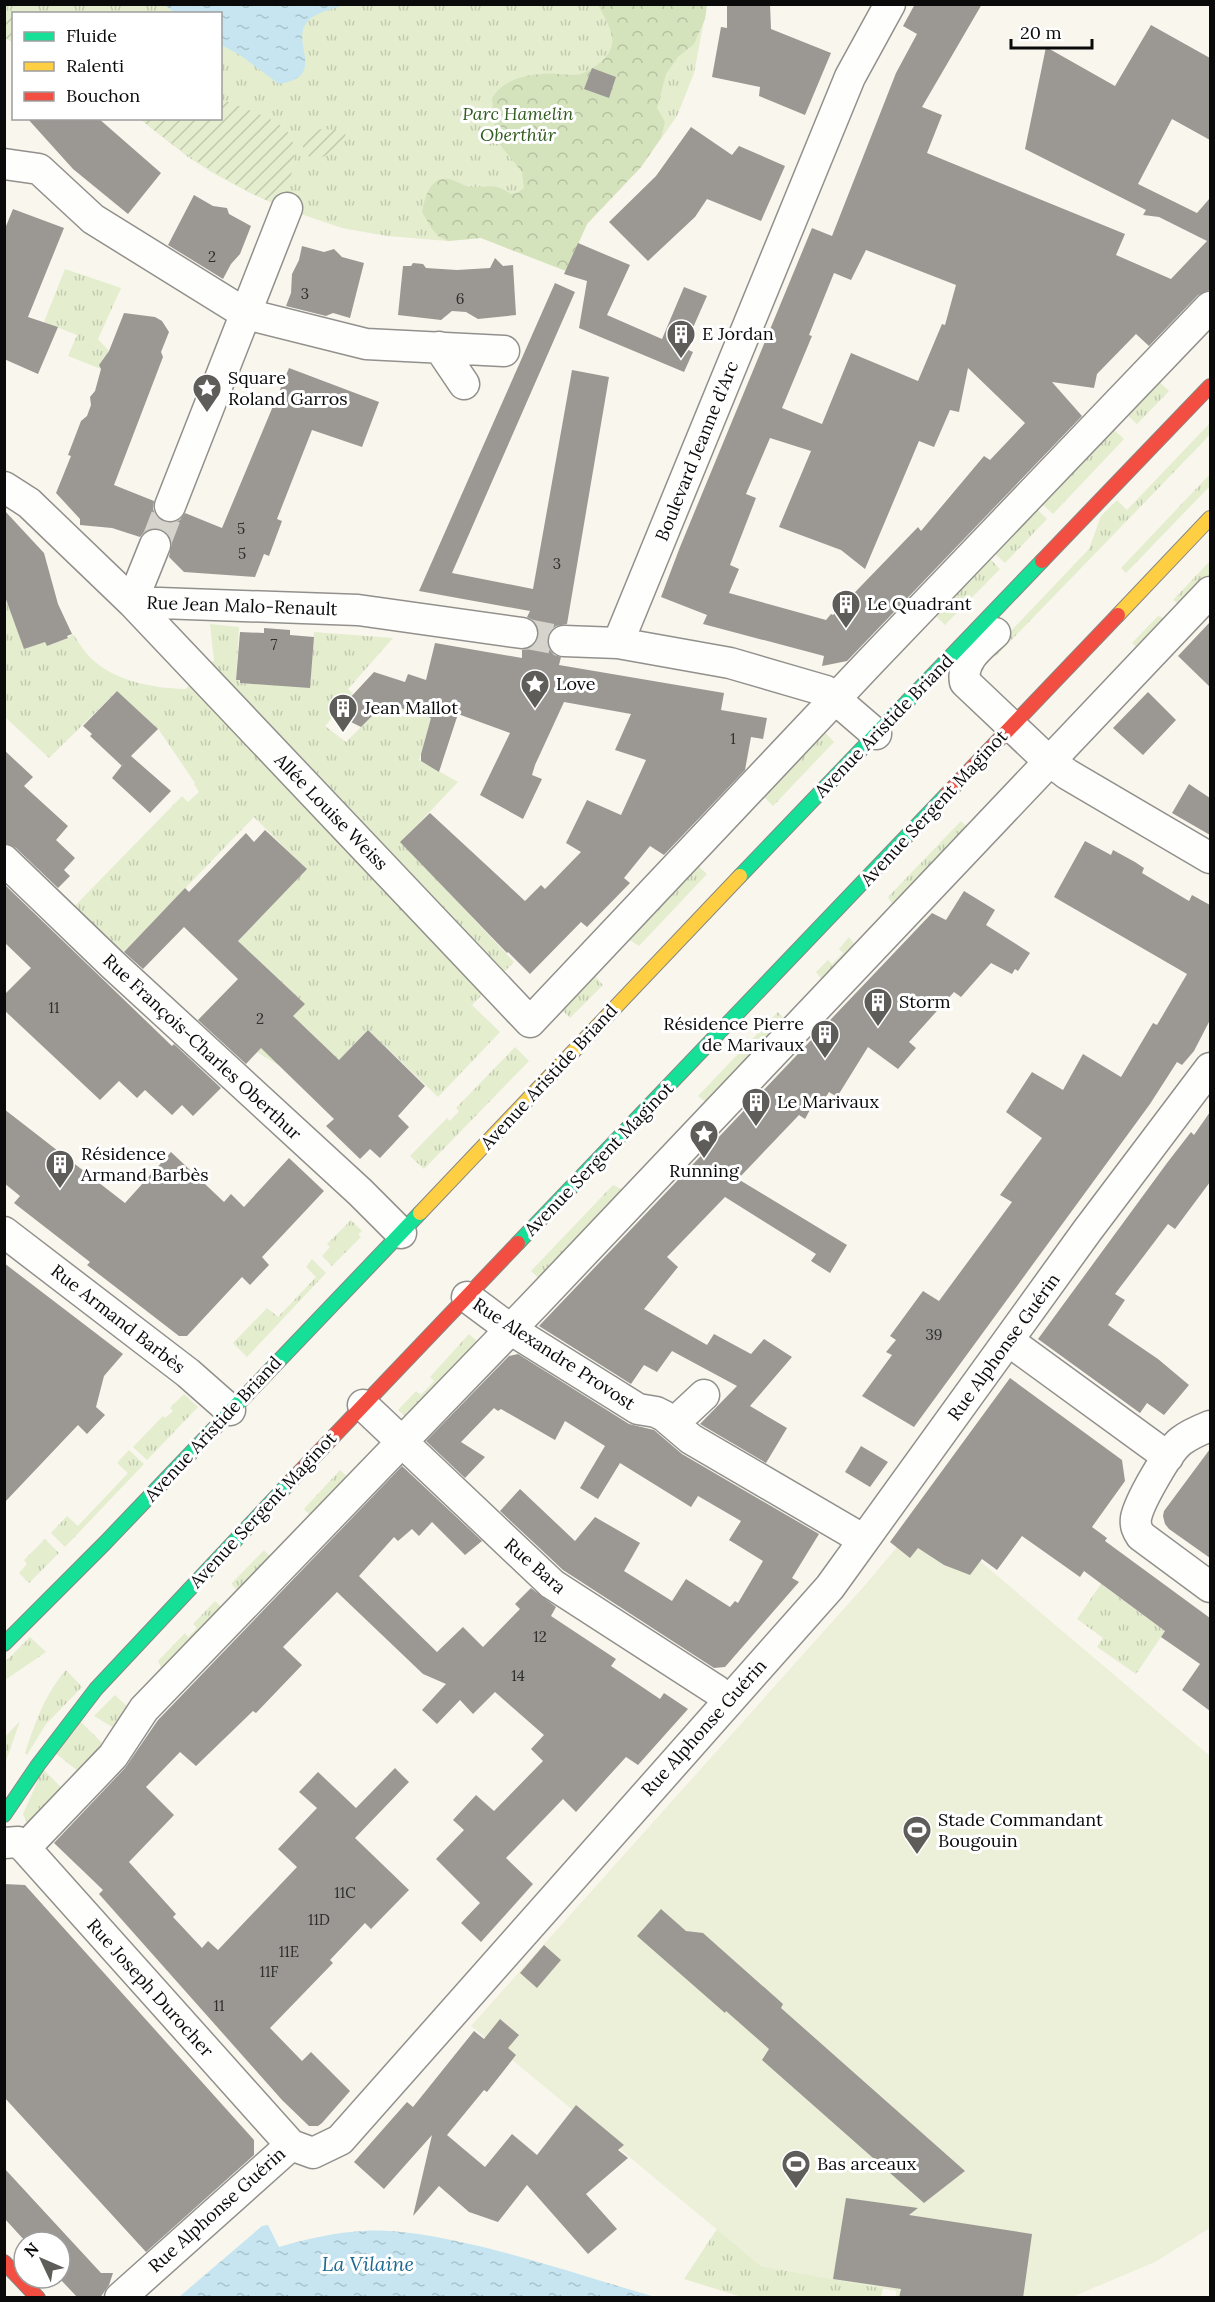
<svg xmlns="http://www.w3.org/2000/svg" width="1215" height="2302" viewBox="0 0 1215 2302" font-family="Lora,serif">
<defs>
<pattern id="grass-tufts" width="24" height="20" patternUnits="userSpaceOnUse" patternTransform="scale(1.5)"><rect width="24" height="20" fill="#e4edce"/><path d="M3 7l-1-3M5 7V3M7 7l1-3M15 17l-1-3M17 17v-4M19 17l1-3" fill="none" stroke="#c2cab0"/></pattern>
<pattern id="forest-crowns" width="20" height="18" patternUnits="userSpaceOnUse" patternTransform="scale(1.5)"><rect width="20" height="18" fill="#d5e3bd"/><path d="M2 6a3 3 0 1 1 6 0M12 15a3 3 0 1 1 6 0" fill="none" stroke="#b6c1a1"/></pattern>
<pattern id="garden-furrows" width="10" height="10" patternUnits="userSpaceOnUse" patternTransform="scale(1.5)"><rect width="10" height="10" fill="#e4edce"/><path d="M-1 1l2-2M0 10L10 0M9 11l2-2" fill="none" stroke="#c2cab0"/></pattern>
<pattern id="water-ripples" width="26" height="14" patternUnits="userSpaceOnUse" patternTransform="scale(1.5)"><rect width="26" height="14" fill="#c6e5f0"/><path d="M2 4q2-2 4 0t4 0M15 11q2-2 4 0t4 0" fill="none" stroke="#a9c3cc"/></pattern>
</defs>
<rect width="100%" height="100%" fill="#f9f6ed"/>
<path fill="url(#grass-tufts)" d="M4,5h703l-13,68 -17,43 -36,51 -54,57 -21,47 -85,-33 -33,3 -61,-5 -45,-8 -50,-17 -40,-17 -39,-21 -25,-16 -48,-38 80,-1v-104h-206l-1,28 -8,-4z
M65,269l56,19 -23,51 11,12 -8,11v7l-33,-13 9,-21 -33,-13z
M1155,378l14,13 -32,33 -14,-13z
M1210,423v11l-7,8 -208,215 -4,-5 98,-103 12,-33 16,-16 10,10z
M1109,425l15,14 -71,75 -12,-11z
M1210,474v12l-84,87 -5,-5z
M1034,506l13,13 -42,44 -14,-13z
M986,555l14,14 -55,56 -13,-13z
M1208,563l2,1v23l-21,23 -16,-10z
M4,594l20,54 21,-6 2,4 21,-8 5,-4c6,9 12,19 20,26 22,21 64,29 93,29l28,-29 -4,-36 29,3 -3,52 4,1v3l67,4 3,-3 4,-52 79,6 -45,51 5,5 -28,32 21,16 39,-39 46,15 -12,42 39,22 -57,60 113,120 -42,43 28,27 -62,65 -70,-67 -29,30 -28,-26 -31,32 -23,-14 48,-48 -67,-63 68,-72 -52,-52 -142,147 -48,-47 118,-121 6,6 11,-10 -5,-8 1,-1 -36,-53 -42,-39 -68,67 -44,-41z
M1158,616l19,6 -32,34 -13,-13z
M821,728l13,14 -61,64 -13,-13z
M961,821l14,14 -77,79 -10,-17z
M693,861l14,13 -68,72 -17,-11z
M849,937l13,17 -33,35 -13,-17 12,-12 4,4 11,-11 -4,-4z
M589,970l14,15 -33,33 -14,-14z
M778,1012l13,15 -77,81 -16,-12z
M515,1047l14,14 -105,108 -14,-13 37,-38 3,3 9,-10 -3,-3z
M613,1185l19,9 -86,91 -15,-14z
M351,1220l11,11 -4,3 3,3 -29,29 -10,-10 8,-9 -3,-3z
M312,1259l14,14 -79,84 -14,-14 34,-35 11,9 38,-40 -10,-10z
M469,1334l15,13 -71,76 -15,-13 18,-19 5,4 13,-14 -4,-4z
M184,1394l14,13 -51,53 -14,-13 30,-31 2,2 8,-7 -3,-3z
M129,1450l15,14 -79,83 -14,-14 16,-17 11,10 50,-53 -11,-10z
M340,1470l15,14 -37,39 -14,-14z
M45,1539l14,14 -30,30 -10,-10 8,-9 -3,-4z
M264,1550l14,14 -33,34 -14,-14z
M1101,1584l64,47 -29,43 -39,-27 6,-9 -26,-19z
M215,1601l14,13 -62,67 -9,-20 27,-28 3,4 9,-9 -4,-4z
M30,1637l16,15 -41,28 -1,-17z
M66,1670l16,17 -36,37 -19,31 -2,-2c10,-30 20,-59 41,-83z
M115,1695l20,19 -16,17 -25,-15z
M20,1721l-15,43v-27z
M80,1721l25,25 -26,26 -25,-20z
M43,1769l20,20 -35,36 -5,-11z
M717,2229l44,37 122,22 -2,9 -136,1 -61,-19z"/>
<path fill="url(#forest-crowns)" d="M598,5h109l-2,14 -11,25 -16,13 -12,17 -9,34 8,14 -4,16 -20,29 -54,57 -21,47 -85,-33 -33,3 -10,-5 -6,-7 -10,-17c3,-13 7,-35 26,-33 8,1 15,7 23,8 20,1 21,-5 40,7l6,-1 7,-5 -2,-16 -26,-32 -4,-42c13,-22 43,-25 66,-24 7,0 17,2 23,0 6,-2 15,-8 20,-12 21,-19 8,-36 -3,-57z"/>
<path fill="url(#garden-furrows)" d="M4,11l11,2 -1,1 -1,28 -8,-4z
M221,99c69,28 90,26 60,108 -52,-23 -97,-52 -141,-88l80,-1z
M311,129l30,1 4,3 1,4c-13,24 -51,34 -42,-5z"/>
<path fill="#ecf0d8" d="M919,1521l62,41 229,194v472l-55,34 -83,35h-176v-6l-135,-25 -290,-240 395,-442z"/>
<path fill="url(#water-ripples)" d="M165,5h180c-12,4 -30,7 -38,17 -17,22 21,54 -28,62l-39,-29 -19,-10 -1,-31 -45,-1z
M268,2225l11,22c28,-8 56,-15 85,-16 30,-2 62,4 92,10 68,14 133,37 199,56h-476l83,-71z"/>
<path fill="#9b9893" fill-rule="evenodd" d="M727,4h43l1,25 60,24 -26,62 -46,-19 1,-9 -48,-10 9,-50 6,1z
M915,4h67l-60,103 20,8 -15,38 198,81 -9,21 55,24 36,-38 -48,-24 -16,-2 3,-5 -121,-61 21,-102 69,39 36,-61 59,33v82l-38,-21 -34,65 59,29 13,-15v92l-12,5 -49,51 -13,-12 -39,40 -3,14 -42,-6 30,34 -235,245 -25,5 2,-10 -121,-32 4,-9 -46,-18 19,-50 132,-319 20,8 64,-163 21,-39 -14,-8zM866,250l90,35 -11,40 -3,-1 -24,57 -67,-28 -29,71 -40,-16 30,-72 -3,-1 25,-62 17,7zM968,368l57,55 -35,37 -6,-4 -63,75 -3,-4 -85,88 -2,-1 -5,6 -97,-27 10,-24 -9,-4 26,-67 -10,-4 24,-56 41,13 -32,76 62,23 24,19 54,-128 15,6 16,-37 9,2z
M592,68l24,9 -7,21 -25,-9z
M27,118h71l63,55 -33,41 -55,-45z
M691,127l41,28 7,-9 46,20 -24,55 -54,-22 -12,18 -47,44 -39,-39 47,-46z
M194,195l19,11 14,2 2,6 22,12 -11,28 -9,10 -8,15 -55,-34z
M13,209l51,19 -36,89 30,10 -20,47 -34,-15v-128z
M578,243l52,22 -23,50 55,24 22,-52 23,9 -23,52 9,4 -9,20 -105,-44 8,-47 -23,-7z
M302,246l22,6 10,-3 8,8 22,6 -14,55 -17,-5 -7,3 -40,-10 5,-13 1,-19 7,-14z
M495,258l8,8 10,-1 3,50 -38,4 -12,-7 -14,-1 -11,9 -43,-5 5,-49h8l2,-3 10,1 3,4 31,2 33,-2z
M555,283l20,9 -123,281 81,16 39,-219 37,7 -42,247 -11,2 -6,5 -3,9 2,9 5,6 7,2 -2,8 165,28 -3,17 46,8 -4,21 -12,-2 -6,33 -81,85 -14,-9 -26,32 6,5 -43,44 -6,-5 -51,52 -22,-22 -1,1 -107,-111 30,-29 95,88 16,-16 4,4 36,-37 -15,-9 21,-43 34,15 25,-55 -31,-10 16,-36 -67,-12 -29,63 -3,10 10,4 -19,40 -43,-24 30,-62 -52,-19 -19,58 -18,-11v-7l10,-36 -46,-15 -24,24 -26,-13 39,-42 31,10 3,-8 18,6 9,-37 87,15v-8l7,-1 7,-6 3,-8 -1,-8 -5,-7 -6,-3 3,-6 -111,-20z
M124,313l31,4 7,4 7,11 -8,20 2,5 -49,128 40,16 -1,8 3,7 8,6 9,1 7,-3 5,-7 37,15 67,-160 90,34 -17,45 -50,-17 -35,89 5,2 -13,35 -5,-2 -9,23 -71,-5 -15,-15 3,-15 -4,-8 -6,-5 -10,-1 -7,3 -5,6 -28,-9 -32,-3v-6l-24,-26 15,-37 -3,-1 13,-34 6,-5 4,-11 -1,-8 5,-6 6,-22 -2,-4 10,-14z
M4,510l40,43 14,51 14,30 -5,2 1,2 -21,8 -2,-4 -21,7 -20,-55z
M1210,622v65l-32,-31z
M264,628l26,2v5l24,2 -4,51 -70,-5v-3h-4l4,-48 24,1z
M117,691l41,38 -27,27 40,35 -21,22 -38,-35 11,-14 -1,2 -32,-30 2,-2 -9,-8z
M1148,692l28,28 -33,35 -30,-27z
M4,750l29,27 -9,9 44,40 -12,14 19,18 -11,12 6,6 -12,12 -42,-40 -12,-5z
M1189,784l21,14v37l-38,-22z
M265,830l42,39 -69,72 67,63 -12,12 46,44 29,-30 57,56 -27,30 11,11 -29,31 -10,-9 -10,10 -34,-33 8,-7 -73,-71 -15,16 -48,-44 40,-41 -54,-52 -41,42 -19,-17 61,-64 4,4 57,-59 8,9z
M1085,841l26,14 2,-5 22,12 9,6 -2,5 47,28 3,-6 18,10v115l-16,31 -12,14 -5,-3 -27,42 -236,323 -52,-31 30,-41 -6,-3 10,-12 -6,-4 33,-45 16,10 73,-99 -12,-7 42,-57 -36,-26 26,-40 31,18 20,-36 38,23 32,-54 4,2 30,-51 -133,-77z
M4,884l168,162 2,-2 47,44 -28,28 -11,-11 -10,10 -27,-25 -8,8 -18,-17 -19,19 -96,-90v-15l27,-27 -27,-26z
M964,891l31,19 -9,15 44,28 -12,18 -3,-2 -3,5 -21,-11 -30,34 -7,-5 -45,50 7,6 -18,21 -30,-22 -31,50 -8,-5 -12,19 -6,-3 -6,11 -6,-4 -61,64 109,66 -17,28 -19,-12 5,-7 -91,-57 -58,60 11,10 -34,42 63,36 7,-11 37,20 13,-15 28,18 -42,49 37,22 -21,35 -66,-39 37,-38 -65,-35 -15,21 -13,-7 -13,19 -92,-58 393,-413 14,7z
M4,1109l121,94 46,-51 53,50 7,-8 13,13 45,-49 35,33 -62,66 7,8 -19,20 -8,-8 -55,59h-8l-92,-71 3,-3 -76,-59 6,-7 -16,-13z
M1210,1112v70l-35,47 -7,-5 -53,70 10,6 -17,25 50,34 31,26 -25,30 -17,-12 -7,10 -102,-74 129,-176 24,-31 3,3z
M4,1263l119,91 -19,22 -8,31 9,8 -18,19 -9,-9 -74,78z
M518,1354l111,70 25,6 28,24 137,80 -27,44 7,4 -74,85 -11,1 -151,-98 -63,-59 20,-22 55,52 20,-24 45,26 -16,28 48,30 14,-22 44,28 5,-6 3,2 25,-42 -34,-21 12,-19 -43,-25 -7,11 -71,-44 -22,36 -18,-11 25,-42 -40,-25 -10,19 -54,-31 -3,2 -4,-3 -33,34 24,15 -20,21 -39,-37 83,-85z
M1010,1378l112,82 3,21 -33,46 15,11 -2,3 105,77v93l-28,-21 18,-26 -39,-27 4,-6 -81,-60 -4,6 -58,-41 -25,34 -15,-11 -12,16 -26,-10 -26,-17 -8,10 -20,-16z
M861,1446l27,16 -18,25 -25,-15z
M1210,1449v109l-41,-29 -4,-5 -2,-8 1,-5z
M402,1466l80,75 -17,14 -33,-33 -13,14 -7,-7 -14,12 -4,-4 -35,39 78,76 26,-25 20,20 37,-38 -5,-5 16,-16 25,19 -5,9 65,43 -5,7 49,33 4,-6 24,16 -50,56 -12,-8 -50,55 -13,-13 -57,59 27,26 -52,58 -20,-19 19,-20 -44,-44 28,-29 -11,-10 23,-25 18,16 49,-50 -12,-12 13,-14 -49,-43 -22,22 -13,-14 -23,24 -15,-14 24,-26 -23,-10 -86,-82 -54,55 19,18 -46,48 -3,-2 -57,55 -16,-14 -34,35 28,28 -45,47 47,52 -3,3 29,31 6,-7 10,9 79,-83 -19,-18 39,-41 -18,-16 19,-20 38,36 39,-40 14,14 -54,56 54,52 -38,39 -6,-6 -35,37 3,3 -63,65 32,33 9,-9 39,39 -28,32 -4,3h-9l-27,-26 -183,-206 4,-4 -49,-47 71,-75 33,-48z
M4,1884l21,1 229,255v15l-108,97 -142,-155z
M661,1909l25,22 17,2 80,71 -2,4 184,163 -41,32 -162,-143 7,-11 -43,-38 -1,2 -88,-77z
M544,1945l17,15 -24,28 -17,-15z
M500,2019l19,16 -11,13 8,7 -29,37 -3,-2 -37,45 38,32 27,-33 25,21 39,-50 48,40 -6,5 10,8 -42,36 31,35 -29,25 -61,-69 -29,37 -29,-10 -30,-26 -26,30 19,-81 -48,54 -30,-27 53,-60 6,5 61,-76 10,8z
M4,2168l97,105h12l-4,12 -9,13h-22l-18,-19v-37h-34l-22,-24z
M846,2198l72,10 -9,7 123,19 -9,64h-124l2,-9 -68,-10z"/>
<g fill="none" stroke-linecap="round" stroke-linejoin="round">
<path stroke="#d5d3cb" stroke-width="30" stroke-dasharray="30 15" stroke-linecap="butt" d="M155,545l15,-39
M522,633l42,8"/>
<g stroke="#92908c" stroke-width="33">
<path id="street" d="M4,164l35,5 54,50 153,95 120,30 138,7
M439,347l25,37
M4,487l25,16 103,99 226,8 164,23
M170,506l117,-298
M155,545l-23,57 398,420 340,-360 340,-355
M995,633c-14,13 -34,27 -30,49l76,72 26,20 143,84
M564,641l54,2
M876,734l-50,-43 -96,-28 -112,-20 232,-566 40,-73
M4,860l108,104 248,228 41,41
M4,1232l184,141 42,37
M467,1297l43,32 128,80 18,3 8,4 27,23 173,101
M1009,1341l159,116
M363,1405l189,179 164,106 12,11
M674,1423l30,-28
M1210,1426c-10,4 -20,8 -29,15 -13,10 -42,61 -45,77 -1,8 1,12 5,18l69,51
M4,1843l14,-1 7,6 266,297 22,8 27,-13 490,-553 257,-356 123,-163
M25,1848l88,-92 31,-47 391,-405 675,-712
M120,2298l171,-153"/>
</g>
<g stroke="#888783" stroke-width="16">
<path id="fast" d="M740,876l302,-315
M518,1243l429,-449
M4,1644l101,-101 315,-330
M4,1815l34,-50 58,-76 196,-209"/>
</g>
<g stroke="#888783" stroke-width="16">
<path id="slow" d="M1118,615l92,-97
M420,1213l320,-337"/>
</g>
<g stroke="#888783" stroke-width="16">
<path id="jam" d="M1042,561l168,-175
M947,794l171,-179
M292,1480l226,-237
M4,2262l34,36"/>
</g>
<use href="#street" stroke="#fefefc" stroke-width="30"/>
<use href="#fast" stroke="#16e098" stroke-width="14"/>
<use href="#slow" stroke="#ffcf43" stroke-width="14"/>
<use href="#jam" stroke="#f24e42" stroke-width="14"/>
</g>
<defs>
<g id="building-pin" transform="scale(1.5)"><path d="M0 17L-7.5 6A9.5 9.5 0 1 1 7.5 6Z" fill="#5e5d59" stroke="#fff"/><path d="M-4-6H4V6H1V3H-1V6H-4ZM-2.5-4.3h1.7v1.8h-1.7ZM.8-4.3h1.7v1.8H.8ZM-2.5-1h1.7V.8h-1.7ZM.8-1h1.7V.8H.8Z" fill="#fff"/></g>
<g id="sight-pin" transform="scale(1.5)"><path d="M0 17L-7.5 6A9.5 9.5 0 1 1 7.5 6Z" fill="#5e5d59" stroke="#fff"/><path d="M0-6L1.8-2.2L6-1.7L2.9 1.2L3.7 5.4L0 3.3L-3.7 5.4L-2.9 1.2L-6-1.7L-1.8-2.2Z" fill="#fff"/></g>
<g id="stadium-pin" transform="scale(1.5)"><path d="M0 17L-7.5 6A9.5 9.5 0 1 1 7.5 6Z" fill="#5e5d59" stroke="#fff"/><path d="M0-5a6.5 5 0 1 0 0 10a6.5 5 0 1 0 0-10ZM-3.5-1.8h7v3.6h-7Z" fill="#fff"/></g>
</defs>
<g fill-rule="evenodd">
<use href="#building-pin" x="681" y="334"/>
<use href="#sight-pin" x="207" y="388"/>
<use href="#building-pin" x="846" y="604"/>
<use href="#sight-pin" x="535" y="684"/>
<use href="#building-pin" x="343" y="708"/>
<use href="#building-pin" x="878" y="1002"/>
<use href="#building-pin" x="825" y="1034"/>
<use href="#building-pin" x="756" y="1102"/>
<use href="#sight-pin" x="704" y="1134"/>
<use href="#building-pin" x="60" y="1164"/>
<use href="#stadium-pin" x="917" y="1830"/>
<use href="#stadium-pin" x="796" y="2164"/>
</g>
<g text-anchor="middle" stroke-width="6" stroke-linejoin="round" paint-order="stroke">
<g font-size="15" fill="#2e2e2c">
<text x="212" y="262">2</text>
<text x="305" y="299">3</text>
<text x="460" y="304">6</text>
<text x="241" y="534">5</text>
<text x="242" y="559">5</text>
<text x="557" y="569">3</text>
<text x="274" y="650">7</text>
<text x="733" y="744">1</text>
<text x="54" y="1013">11</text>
<text x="260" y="1024">2</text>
<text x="934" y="1340">39</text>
<text x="540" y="1642">12</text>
<text x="518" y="1681">14</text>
<text x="345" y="1898">11C</text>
<text x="319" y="1925">11D</text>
<text x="289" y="1957">11E</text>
<text x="269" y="1977">11F</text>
<text x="219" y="2011">11</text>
</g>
<g font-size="18" font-style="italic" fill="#315c20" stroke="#fff">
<text x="518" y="120">Parc Hamelin<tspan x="518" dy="21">Oberthür</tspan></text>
</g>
<g font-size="18" fill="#0a0a0a" stroke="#fff" text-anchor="start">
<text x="702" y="340">E Jordan</text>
<text x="228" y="384">Square<tspan x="228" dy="21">Roland Garros</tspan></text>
<text x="867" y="610">Le Quadrant</text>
<text x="556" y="690">Love</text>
<text x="364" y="714">Jean Mallot</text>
<text x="899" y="1008">Storm</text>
<text x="804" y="1030" text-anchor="end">Résidence Pierre<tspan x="804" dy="21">de Marivaux</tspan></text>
<text x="777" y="1108">Le Marivaux</text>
<text x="81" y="1160">Résidence<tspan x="81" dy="21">Armand Barbès</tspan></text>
<text x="704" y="1177" text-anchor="middle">Running</text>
<text x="938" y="1826">Stade Commandant<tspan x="938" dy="21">Bougouin</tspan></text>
<text x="817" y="2170">Bas arceaux</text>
</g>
<g font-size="18" fill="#0a0a0a" stroke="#fff">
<text transform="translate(697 451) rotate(-68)" y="6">Boulevard Jeanne d'Arc</text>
<text transform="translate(242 606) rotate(2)" y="6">Rue Jean Malo-Renault</text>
<text transform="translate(884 726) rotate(-46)" y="6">Avenue Aristide Briand</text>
<text transform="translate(934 808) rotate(-47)" y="6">Avenue Sergent Maginot</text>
<text transform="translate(331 812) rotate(46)" y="6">Allée Louise Weiss</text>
<text transform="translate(202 1047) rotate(43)" y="6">Rue François-Charles Oberthur</text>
<text transform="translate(549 1077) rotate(-47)" y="6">Avenue Aristide Briand</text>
<text transform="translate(599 1159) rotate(-46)" y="6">Avenue Sergent Maginot</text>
<text transform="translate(118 1319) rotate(38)" y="6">Rue Armand Barbès</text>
<text transform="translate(1004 1347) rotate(-54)" y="6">Rue Alphonse Guérin</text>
<text transform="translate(554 1354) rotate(33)" y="6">Rue Alexandre Provost</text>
<text transform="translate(213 1429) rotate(-47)" y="6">Avenue Aristide Briand</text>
<text transform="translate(263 1510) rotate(-47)" y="6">Avenue Sergent Maginot</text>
<text transform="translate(535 1566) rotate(41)" y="6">Rue Bara</text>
<text transform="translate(704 1728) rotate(-48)" y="6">Rue Alphonse Guérin</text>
<text transform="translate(150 1988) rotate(48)" y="6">Rue Joseph Durocher</text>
<text transform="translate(217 2210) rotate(-42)" y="6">Rue Alphonse Guérin</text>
</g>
<g font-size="20" font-style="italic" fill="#1d6892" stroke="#fff">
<text x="368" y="2271">La Vilaine</text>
</g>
</g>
<rect width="1215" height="2302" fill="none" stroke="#0a0a0a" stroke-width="12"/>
<rect x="12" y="12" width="210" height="108" fill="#ffffff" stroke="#9d9d9d" stroke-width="1.5"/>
<rect x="24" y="32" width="30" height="9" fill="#16e098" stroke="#9d9d9d" stroke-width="1.5"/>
<text x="66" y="42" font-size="18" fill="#0a0a0a">Fluide</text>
<rect x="24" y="62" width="30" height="9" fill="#ffcf43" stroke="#9d9d9d" stroke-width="1.5"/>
<text x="66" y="72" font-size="18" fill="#0a0a0a">Ralenti</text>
<rect x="24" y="92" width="30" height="9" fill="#f24e42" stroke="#9d9d9d" stroke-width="1.5"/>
<text x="66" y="102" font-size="18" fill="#0a0a0a">Bouchon</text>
<g transform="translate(42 2260) rotate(314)"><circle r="28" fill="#ffffff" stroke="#9d9d9d" stroke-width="1.5"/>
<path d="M0-4.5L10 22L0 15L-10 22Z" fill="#5e5d59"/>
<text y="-9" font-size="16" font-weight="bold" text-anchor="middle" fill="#0a0a0a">N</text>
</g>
<path d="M1011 39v9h81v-9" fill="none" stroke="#0a0a0a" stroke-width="3"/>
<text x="1020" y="39" font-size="18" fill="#0a0a0a" stroke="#ffffff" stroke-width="4.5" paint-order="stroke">20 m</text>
</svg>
